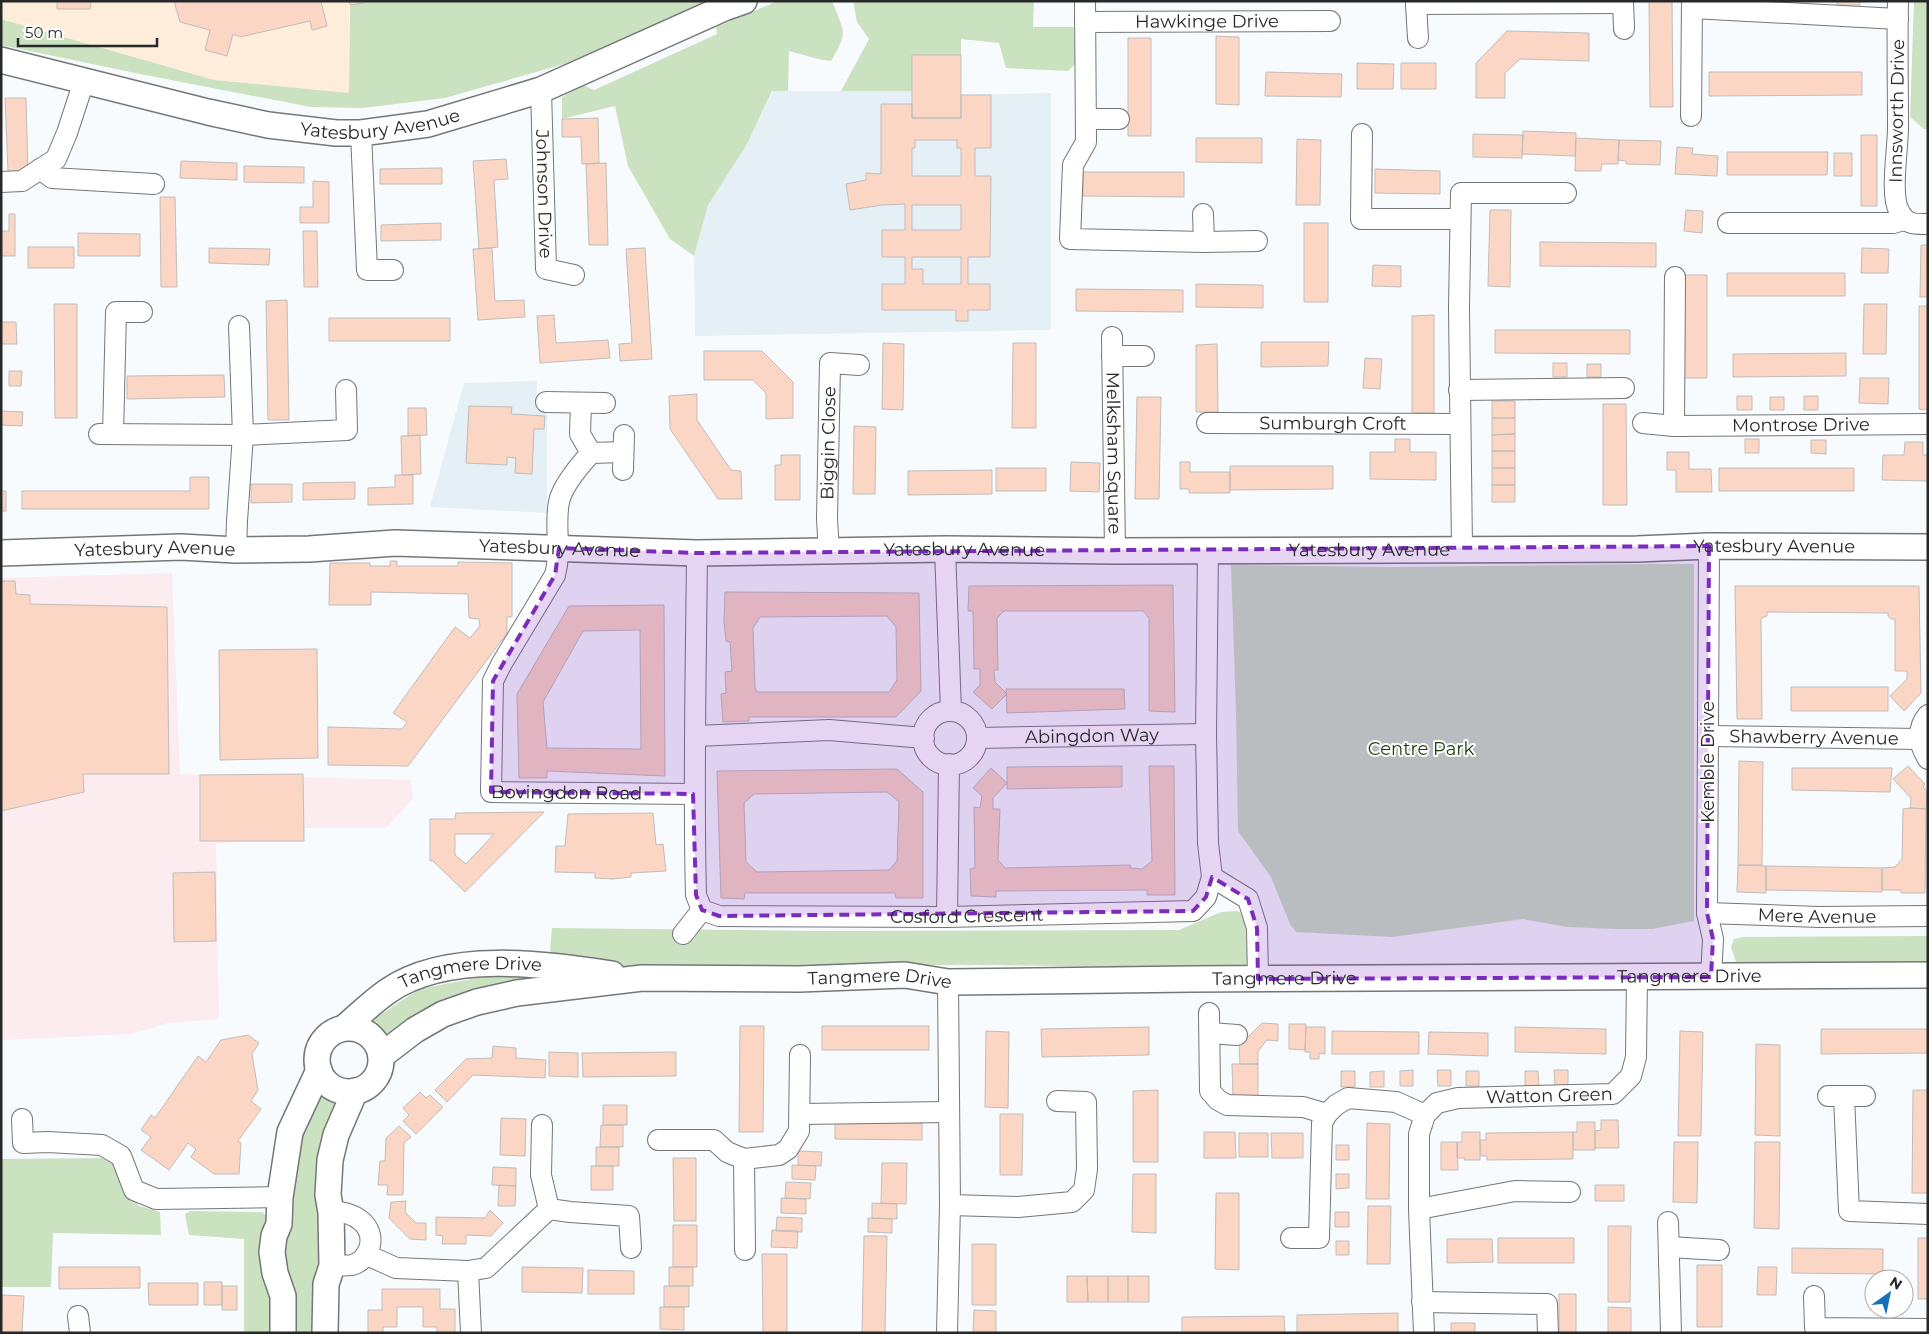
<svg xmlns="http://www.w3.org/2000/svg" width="1929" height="1334" viewBox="0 0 1929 1334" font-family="Montserrat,sans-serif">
<rect width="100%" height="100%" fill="#f8fbfd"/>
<path fill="#fcecef" d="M172,573l8,201 231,6 2,19 -27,29h-82v13l-88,2 3,176 -51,4 -36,11 -131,6v-462z"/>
<path fill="#feeddb" d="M1,1h348v92l-135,-13 -213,-61z"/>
<path fill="#e5eff6" d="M773,91h139v26l49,-22 90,-2v237l-356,6 -1,-80 14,-51 38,-59z
M537,381v29l10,2v101l-117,-6 34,-124z"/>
<path fill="#cae2c0" d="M364,1h346l-114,54 -151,43 -82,10 -52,-1 -176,-34 -134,-28v-26l213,61 135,13 1,-88 13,-2z
M778,1h54c12,31 17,30 -1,60l-13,-2 -29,-8 -1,40h-16l-26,55 -38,59 -14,51 -24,-17 -42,-73 -13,-60 -53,13v-22l21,-12 11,5 123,-56 -1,-7z
M853,1h181l-1,26h41l1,37 -7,7 -62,-3 -7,-25 -38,-4v16h-49v36h-71l28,-52 -12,-17z
M1914,1h14v128h-4l-14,-12z
M1651,564h43v357l-42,8h-36l-49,-2 -44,-8 -131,18 -96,-5 -6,-8 -19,-47 -33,-46 -2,-118 -5,-148 158,2z
M1238,911l11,9 -1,43 -8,6 -245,-4h-69l-38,4 -96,1v-4l-35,-1 -1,5h-93l-100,-10 -13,-9 2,-23 269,3 358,-1 42,-18z
M1928,936v28l-191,1 -6,-18 3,-8 10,-2z
M530,975l-11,12 -134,60 -10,-15 -6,-6 8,-9 42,-28 68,-13z
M320,1091l24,15 -23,227h-29l-8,-89 5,-8 9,-93z
M102,1158l14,6 14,32 9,10 21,6 1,23 -108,-2 -2,54h-50v-128z
M190,1211l72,1 9,8 -3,18 3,95h-27v-94l-55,-4 -4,-21z"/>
<path fill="#fbd6c4" stroke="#c0bdbb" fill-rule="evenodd" d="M57,1h34l-1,8h-33z
M174,1h147l6,25 -15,4 -2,-9 -70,16 -7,-3 -6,22 -22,-6 5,-20 -30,-8z
M349,1h15v2l-14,2z
M1649,1h23l1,106h-23z
M1837,1h23v4h-23z
M1507,31l82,2v28l-69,-2 -15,14v25h-29v-35z
M1216,36l23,1v68l-23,-1z
M1128,38h23v98h-23z
M912,55h49v63h-49z
M1357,63l37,1 -1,25h-36z
M1401,63h35v26h-35z
M1266,72l76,2 -1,23 -76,-1z
M1709,72h153v23l-153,1z
M961,95h30v53h-16v28h16l-1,81h-22v27h22v26h-22v11h-12v-11h-74v-26h23v-27h-23v-27h23v-26l-23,1 -32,5 -4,-26 20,-4v-7l15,1v-70h31v14h49zM915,140h42v8h4v28h-49v-28h3zM912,205h49v25h-49zM912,257h49v27h-38v-15h-11z
M5,98h21l2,74 -20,1z
M598,118l1,45 -17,1 -1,-27h-19v-18z
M1523,131l53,2 -1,23 -53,-2z
M1473,134l50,1 -1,23 -49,-1z
M1861,135h16v71h-16z
M1196,138h66v25l-66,-1z
M1576,138l43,2 -1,24h-16l-1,7h-26z
M1297,139l24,1 -1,65h-24z
M1619,140l42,1 -1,24 -34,-1v-3l-8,-1z
M1677,147l16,1 -1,6 26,2 -1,20 -42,-2z
M1727,152h101l-1,23h-100z
M1834,153h18v23h-18z
M506,159l2,20 -14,1 4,67 -19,2 -6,-88z
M181,161l56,2v17l-57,-2z
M606,163l2,82h-19l-3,-81z
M244,166l60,1v16l-60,-1z
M442,168v16h-62v-15z
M1375,169l65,2v23l-65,-1z
M1083,172h101v25l-101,-1z
M313,181l16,1v41h-29v-16h13z
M160,197h15l2,90h-16z
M1490,210h21l-1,77 -22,-1z
M1686,210l17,1 -1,22 -18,-2z
M9,214h6v42h-14v-25h8z
M441,223v17l-60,1v-16z
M1304,223h24v79h-24z
M303,231h14l1,56h-14z
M78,233l62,1v22h-62z
M1540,242l116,1v24l-116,-1z
M1921,245h7v52h-8z
M28,247h46v21h-46z
M209,248l61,1 -1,16 -60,-2z
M492,248l3,53 29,-1 1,17 -47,3 -5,-71z
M645,248l7,111 -32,2 -1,-17 13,-1 -6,-94z
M1862,248l27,1 -1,24h-27z
M1373,265l28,1v21l-29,-1z
M1727,273h118v23h-118z
M1682,275h25v103h-24z
M1196,284l67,1v23l-67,-1z
M1076,289l107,1v22l-107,-1z
M287,300l2,120h-21l-2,-119z
M54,304h23v114h-22z
M1864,304h23l-1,50h-23z
M1919,306h9v104l-9,-1z
M554,315l2,28 52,-3 2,18 -70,5 -3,-47z
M1434,315v98h-22v-97z
M329,318h121v23h-121z
M1,322h15l1,22h-16z
M1495,330h135v24l-135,-1z
M1261,342h68l-1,24 -67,1z
M883,343l21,1 -1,66 -21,-1z
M1013,343h23v85h-24z
M1217,344l1,68h-22v-67z
M704,351h58l31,31v36l-27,1v-26l-13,-13h-49z
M1846,353v23l-113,1v-23z
M1365,358l17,1 -2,30 -17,-1z
M1553,363h14v14h-14z
M1587,364h14v13h-14z
M9,371h13l-1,15h-12z
M224,375l1,22 -98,2v-23z
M1860,378h29l-1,26 -29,-1z
M697,394v26l34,50 10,1 1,28h-24l-48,-70 -1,-33z
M1737,396h15v14h-15z
M1804,396h14v14h-14z
M1137,397h24l-2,102h-24z
M1770,397h14v13h-14z
M1492,401h23v17h-23z
M1603,404h23l1,101h-24z
M469,406l43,1 -1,7 34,2 -1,13h-10l-2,45 -17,-1 1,-15 -9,-1v8l-41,-2z
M408,408h18l1,27 -19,1z
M1,411l22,1 -1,14 -21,-1z
M1492,418h23v16l-23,1z
M854,426l22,1 -1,67h-22z
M1515,434v17h-23v-16z
M420,435l1,39 -19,1 -1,-39z
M1395,439h15v13h26v28l-66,-1v-27h25z
M1745,439h14v14h-14z
M1811,440h15v14l-15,-1z
M1905,442h18v13h5v26l-46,-1 1,-25h21z
M1492,451h23v17h-23z
M1667,452h22v17h22l1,23h-36v-22h-9z
M781,455h19v45h-25v-35h6z
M1071,462l29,1 -1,29 -29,-1z
M1180,462h10v10h40v21h-41v-4h-9z
M1230,466h103v23l-103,1z
M996,468h50v23h-50z
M1492,468h23v17h-23z
M1719,468h135v23h-135z
M992,470v24l-84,1v-24z
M395,475h18v29l-45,1v-17l27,-1z
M190,477h19v32h-187v-18h168z
M355,482v17l-52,1v-17z
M251,484h41v18l-41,1z
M1492,485h23v17h-23z
M1,491h5v20h-5z
M390,561h7v5h61v-4l54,1v54h-5v16l-99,133 -80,-1v-38l74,2 5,-7 -14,-9 62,-86 15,11 10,-12 -1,-7 -10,-1 -1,-24 -97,-2v13h-42l1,-42h40v3h20z
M1,581h14l1,13 14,1v9l137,3 2,167h-86l1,18 -83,19z
M1173,585l2,127 -26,-1v-93l-6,-7h-139l-7,7 1,52h-4l1,12 12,12 -15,15 -19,-17 7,-7v-16h-6l-1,-58h-5l1,-25z
M1735,586h184l2,107 -17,18 -14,-15 17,-17v-8h-12v-52h-4l-3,-3v-3l-121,-1v4l-6,2 1,101h-25z
M725,592l194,1 2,98 -25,26h-147v4l-26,1 -2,-28 5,-1 -1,-21 7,-1 -2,-29 -4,-1 -2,-20zM887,616l9,11 1,53 -8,12h-132l-2,-4 -2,-60 7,-11z
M664,605l1,171 -118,-5v7h-28l-2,-84 52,-88zM640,630l1,119 -94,-1 -4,-46 40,-71z
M317,649l1,109 -98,2 -1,-110z
M1791,687h97v24h-97z
M1006,689h118l1,20 -118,4z
M1739,761l24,1 -1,103h-24z
M1122,766v21l-115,2v-22z
M1149,766h25l1,129h-28v-5l-151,1v6l-25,-1 -1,-27 5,-1 -1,-61 6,1 2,-12 -9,-8 18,-20 16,15 -14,15v11h7l-2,51 7,8 125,-3 1,3 11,1 10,-8z
M1908,766l17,18 -2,3 4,4 -1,18 -16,-1 1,-10 -18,-19z
M1792,768h100l-2,24 -98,-2z
M897,769l26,23v106h-27l-1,-5h-150l-1,6 -23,-1 -4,-127zM887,792l12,10 -2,59 -8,9 -132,2 -11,-10 -2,-59 10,-9z
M303,774l1,67h-104v-66z
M1910,808l16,1 -1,84h-24v-3h-19v-22l13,-1 7,-8 1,-50z
M544,812l-79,80 -32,-31h-3v-42h25l1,-6zM455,834h39l-28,30 -11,-9z
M653,813l3,32 7,-1 3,27 -35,2v4l-18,2 -18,-1v-5l-40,-1 1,-26h9l3,-32z
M1738,865l28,1v27l-29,-1z
M1766,866l116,2v24l-116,-2z
M215,872l1,69 -42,1 -1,-69z
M1262,1023l16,1v17l-11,-1 -9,11v13h-18l-1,-18z
M1289,1024h17l-1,26 -16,-1z
M740,1026h24l-1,106h-24z
M822,1026h107v24h-107z
M1149,1027v28l-107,2 -1,-28z
M1306,1027h19v27l-6,-1v6h-9v-7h-5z
M1515,1027l91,2v25l-91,-2z
M1821,1029h107v24l-107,1z
M986,1031l23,1 -1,76 -23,-1z
M1332,1031l87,1v22h-87z
M1680,1031l23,1 -2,104h-23z
M1429,1032l59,1v23l-60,-2z
M248,1035l11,8 -7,11 6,36 -7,11 10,8 -23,32 3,2 -2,31h-25l-23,-17 5,-8 -8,-6 -19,27 -28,-20 10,-13 -10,-7 10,-15 4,3 43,-62 8,6 15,-22z
M1756,1044l24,1v91l-25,-1z
M493,1046l23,2v10l30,2 -1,18 -72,-3 -26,27 -12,-12 31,-31 26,-1z
M549,1052l29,1v24l-29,-1z
M676,1052v24l-93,1 -1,-24z
M1232,1064h26v34h-25z
M1413,1070v16h-13v-15z
M1437,1070h14v16h-13z
M1554,1070h14v16h-13z
M1341,1071h14v16h-14z
M1384,1071v16h-14v-15z
M1466,1071h13v15h-13z
M1525,1071h13l1,15 -14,1z
M1158,1090v72h-25v-71z
M1913,1090h15v103h-16z
M420,1092l6,6 4,-3 13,12 -27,27 -13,-13 6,-6 -6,-7z
M603,1105h24v20h-24z
M1000,1114h23l-1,61h-22z
M501,1118l25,1 -1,37 -25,-1z
M1601,1120h17l1,28h-24v-17l6,-1z
M835,1122l87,1v17l-87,-1z
M1577,1122h18v28h-22v-18h4z
M1367,1123l23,1 -1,75h-23z
M601,1125h22v22h-23z
M399,1126l12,11 -7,6 -1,52h-16l1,-10h-10l2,-24h5l1,-23z
M1204,1132h31l1,26h-32z
M1462,1132h18v28h-16l1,-2h-8v-16h5z
M1573,1132v27l-86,1v-4h-6l-1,-16h6v-7z
M1239,1133h29v24h-29z
M1271,1133h32v25h-31z
M1441,1142h16l1,28h-17z
M1674,1142h24l-1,61 -24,-1z
M1755,1142h25l-1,87 -25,-1z
M1336,1145h13v15h-13z
M596,1147h23v19h-23z
M798,1151l24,1 -1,14 -23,-1z
M673,1158h23v63h-22z
M882,1163h25l-1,41 -25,-1z
M792,1165l24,1 -1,14 -23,-1z
M591,1166h22v24h-22z
M493,1167l23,1v18l-24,-1z
M1133,1174h23v59l-24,-1z
M1336,1174h13v14l-13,1z
M786,1182l25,1 -1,16 -25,-1z
M499,1185l17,1 -1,20h-17z
M1595,1185h29v16h-29z
M1216,1193h23v77l-24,-1z
M781,1198l25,1v15l-25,-1z
M406,1201l-1,11 11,11h10v17l-16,-1 -21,-21 2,-16z
M872,1203l25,1v15l-25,-1z
M1368,1206h23l-1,58h-23z
M490,1210l13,13 -12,13 -25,-1v9h-24l1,-8 -7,-1v-18l49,1z
M1335,1212h14v15h-14z
M777,1217l25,1v14l-26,-1z
M868,1218l24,1v14l-24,-1z
M673,1225h24v42h-24z
M1608,1226h23l-1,76h-22z
M772,1230l26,1 -1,17 -26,-1z
M864,1236h23l-2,97h-23z
M1498,1238h76v25h-76z
M1918,1238h10v61h-10z
M1447,1239h45l1,23 -46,1z
M1336,1241h13v14h-13z
M972,1244h24v61h-24z
M1792,1248l91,1v25l-91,-1z
M762,1254h25v79h-24z
M1697,1265h25v62h-25z
M59,1267h81v21l-81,1z
M522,1267l61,1 -1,25 -60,-1z
M669,1267h24v19h-24z
M1758,1267h19l-1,28h-19z
M588,1270l46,1v23h-46z
M1067,1276h20l1,26h-21z
M1087,1276h21v26h-20z
M1108,1276h20v26h-20z
M1128,1276h21v26h-21z
M204,1282h18v23h-18z
M148,1283h50v22h-49z
M222,1286h15v24h-15z
M664,1286h25v21h-25z
M382,1289h58v20h15v24h-18v-6h-14v-20h-26v20h-14v6h-15v-23h14z
M1559,1294h17v39h-17z
M2,1295l22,1 -2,37h-21z
M660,1307h24v23l-24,-1z
M1608,1307l23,1v25h-23z
M974,1310l22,1v22h-23z
M1398,1313v20h-101v-18z
M1284,1316l1,17h-103v-16z
M1451,1323h24v10h-24z"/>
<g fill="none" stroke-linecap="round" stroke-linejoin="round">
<g stroke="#747779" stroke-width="22">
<g id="minor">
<path d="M1085,1l1,141 -13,23 -3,74 134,3 53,-1"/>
<path d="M1416,1v3l207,-1"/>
<path d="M1623,1l1,28"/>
<path d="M1898,1c-1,42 0,85 0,127 0,21 -8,66 1,83 7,14 15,13 29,13"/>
<path d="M1416,4l2,34"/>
<path d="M1692,8l206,11"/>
<path id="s1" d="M1085,22l245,-1"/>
<path id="s2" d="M541,90l5,179 28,6"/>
<path d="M1691,116l1,-115"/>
<path d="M1087,119h32"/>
<path d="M361,133l6,137h26"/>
<path d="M1362,134l-1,85h98"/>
<path d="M40,169l12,9 102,6"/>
<path d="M1,182l21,-1 34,-22 11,-26 17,-52"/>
<path d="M1203,214l1,28"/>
<path d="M1728,223h165l11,-3"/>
<path id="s3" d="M1112,337l3,214"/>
<path d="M1112,356h32"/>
<path d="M1459,390l165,-2"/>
<path d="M546,402l59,1"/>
<path d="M581,403l-1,31 11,19 32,-1"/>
<path id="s4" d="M1207,423l253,1"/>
<path id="s5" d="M1643,423l31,3 254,-2"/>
<path d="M1674,426l1,-149"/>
<path d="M99,434l144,1 104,-5 -1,-40"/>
<path d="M113,434l3,-122h26"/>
<path id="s6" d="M591,453c-10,11 -29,33 -32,49 -5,24 3,48 -4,73l-53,88 -9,18 -2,111 202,2"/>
<path d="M623,470l1,-35"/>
<path d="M1709,546l-2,367 6,26 -2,38"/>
<path d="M945,549l6,162"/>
<path d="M1462,549l-3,-241 2,-115h105"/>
<path d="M236,550l1,-29 6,-86 -4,-109"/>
<path id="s7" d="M829,552l-2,-33 3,-156 29,2"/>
<path id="s8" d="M697,553c-1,114 -4,228 -1,342l6,15 17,6 228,1 246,-6 13,-14 6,-20 -4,-34 -2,-109 2,-184"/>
<circle cx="950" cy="738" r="27"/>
<path d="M1928,715c-12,14 -9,30 0,44"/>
<path d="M696,736l133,-6 95,8"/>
<path id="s9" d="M1709,736l211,3"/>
<path id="s10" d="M977,738l229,-4"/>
<path d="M1212,877l36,22 9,29 1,51"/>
<path id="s11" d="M1707,913l112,4 109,-1"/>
<path d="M947,917l2,-153"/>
<path d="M683,934l19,-24"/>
<path d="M1209,1013l1,78 8,9 9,5 76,2 24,7"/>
<path d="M1210,1033l27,2"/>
<path d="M1828,1096h37"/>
<path d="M1844,1097l5,114 79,3"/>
<path d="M800,1114l149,-2"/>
<path d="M22,1119l1,24 25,-1 54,3 19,11 13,34 22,9 124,-2"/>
<path d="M542,1125l-1,50 8,34"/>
<path d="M658,1140h56l13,12 17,7 1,91"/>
<path d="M744,1159l35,-4 9,-6 11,-18 1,-76"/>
<path d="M950,1205l68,2 54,-5 12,-12 3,-21 -1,-67 -29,-1"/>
<path d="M1419,1209l96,-18 55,1"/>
<path d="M331,1212c21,-2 46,13 38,37 -3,7 -9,14 -17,16 -6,1 -13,0 -20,1"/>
<path d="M1668,1222l3,111"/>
<path d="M1291,1238h28l3,-115 5,-9 9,-9 12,-7 48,4 29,13"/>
<path d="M1669,1247l50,3"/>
<path d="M367,1255l29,13 72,3 18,-3 63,-59 21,3 59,4 2,32"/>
<path d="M468,1271l3,62"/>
<path d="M1814,1296l1,32 113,1"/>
<path d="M1422,1302l125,2 1,29"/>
<path d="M78,1316l2,17"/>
<path d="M947,1333l3,-128 -2,-223"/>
<path id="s12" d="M1424,1333l-5,-124v-75l6,-19 12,-12 21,-5 155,-4 18,-18 5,-19 1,-80"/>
</g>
</g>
<g stroke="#747779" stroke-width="28">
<g id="tertiary">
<path id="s13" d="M1,60l207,52 60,13 68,8h25l67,-9 113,-34 183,-82 20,-7"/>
<path id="s14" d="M1,553l180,-6 55,3 73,-1 86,-6 302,10 248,-4 170,2 522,-2 72,-3 219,1"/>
<path id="s15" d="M344,1028c14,-12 28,-26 44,-37 59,-41 157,-27 224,-17"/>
<circle cx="349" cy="1060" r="32"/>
<path id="s16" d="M381,1056l34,-26 28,-16 34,-12 40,-9 125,-15 157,1 106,-4 43,7 243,-3 737,-4"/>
<path d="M283,1333v-37l-8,-23 -3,-21 2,-16 5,-12 1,-27 10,-65 29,-62"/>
<path d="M325,1333l1,-49 6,-18 -1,-54 -3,-17 2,-35 6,-25 19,-44"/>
</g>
</g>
<use href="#minor" stroke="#fff" stroke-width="20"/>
<use href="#tertiary" stroke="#fff" stroke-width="25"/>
</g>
<path fill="#7b2cbf" fill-opacity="0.2" stroke="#7b2cbf" stroke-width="4" stroke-dasharray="10 6" stroke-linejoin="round" d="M1709,546l-2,367 6,26 -2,38 -453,2 -1,-51 -9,-29 -36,-22 -6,20 -13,14 -474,5 -17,-6 -6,-15 -3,-101 -202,-2 2,-111 62,-106 4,-27 138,5z"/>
<g text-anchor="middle" stroke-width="4" stroke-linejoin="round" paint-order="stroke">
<g font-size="18" fill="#272829" stroke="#fff">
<text dy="6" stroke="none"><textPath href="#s1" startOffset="122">Hawkinge Drive</textPath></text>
<text transform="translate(1897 111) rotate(-89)" y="6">Innsworth Drive</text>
<text dy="6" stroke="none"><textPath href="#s13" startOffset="388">Yatesbury Avenue</textPath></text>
<text dy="6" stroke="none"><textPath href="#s2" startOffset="104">Johnson Drive</textPath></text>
<text dy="6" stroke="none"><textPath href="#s4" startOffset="126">Sumburgh Croft</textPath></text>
<text dy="6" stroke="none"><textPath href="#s5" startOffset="158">Montrose Drive</textPath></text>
<text dy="6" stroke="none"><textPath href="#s7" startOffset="109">Biggin Close</textPath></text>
<text dy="6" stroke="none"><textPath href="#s3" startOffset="116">Melksham Square</textPath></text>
<text dy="6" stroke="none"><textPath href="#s14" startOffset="1774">Yatesbury Avenue</textPath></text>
<text dy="6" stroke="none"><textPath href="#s14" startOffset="559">Yatesbury Avenue</textPath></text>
<text dy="6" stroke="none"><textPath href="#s14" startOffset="154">Yatesbury Avenue</textPath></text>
<text dy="6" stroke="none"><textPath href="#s14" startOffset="964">Yatesbury Avenue</textPath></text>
<text dy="6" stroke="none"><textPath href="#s14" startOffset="1369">Yatesbury Avenue</textPath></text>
<text dy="6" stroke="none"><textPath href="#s10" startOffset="115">Abingdon Way</textPath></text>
<text dy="6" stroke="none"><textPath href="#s9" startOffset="105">Shawberry Avenue</textPath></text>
<text transform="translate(1708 762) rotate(-90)" y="6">Kemble Drive</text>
<text dy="6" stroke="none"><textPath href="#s6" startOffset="442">Bovingdon Road</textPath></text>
<text dy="6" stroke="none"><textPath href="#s8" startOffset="624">Cosford Crescent</textPath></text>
<text dy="6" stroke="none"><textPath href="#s11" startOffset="110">Mere Avenue</textPath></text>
<text dy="6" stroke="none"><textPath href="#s15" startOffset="144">Tangmere Drive</textPath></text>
<text dy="6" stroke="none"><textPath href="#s16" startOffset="1326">Tangmere Drive</textPath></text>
<text dy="6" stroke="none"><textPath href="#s16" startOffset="921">Tangmere Drive</textPath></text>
<text dy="6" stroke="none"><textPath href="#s16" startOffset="516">Tangmere Drive</textPath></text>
<text dy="6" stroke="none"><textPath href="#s12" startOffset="349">Watton Green</textPath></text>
</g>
<g font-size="18" fill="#1f410b" stroke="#fff">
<text x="1421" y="755">Centre Park</text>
</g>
</g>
<rect width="1929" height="1334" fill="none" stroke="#272829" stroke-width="5"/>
<g transform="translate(1889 1294) rotate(33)"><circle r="24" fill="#ffffff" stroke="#a9a9a9"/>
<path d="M0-4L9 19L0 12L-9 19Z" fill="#1271bd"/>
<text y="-8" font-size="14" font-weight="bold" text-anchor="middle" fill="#272829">N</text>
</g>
<path d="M18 38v8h139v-8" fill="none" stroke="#272829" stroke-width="2.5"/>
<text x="25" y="38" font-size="15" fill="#272829" stroke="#ffffff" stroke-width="4" paint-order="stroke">50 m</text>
</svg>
